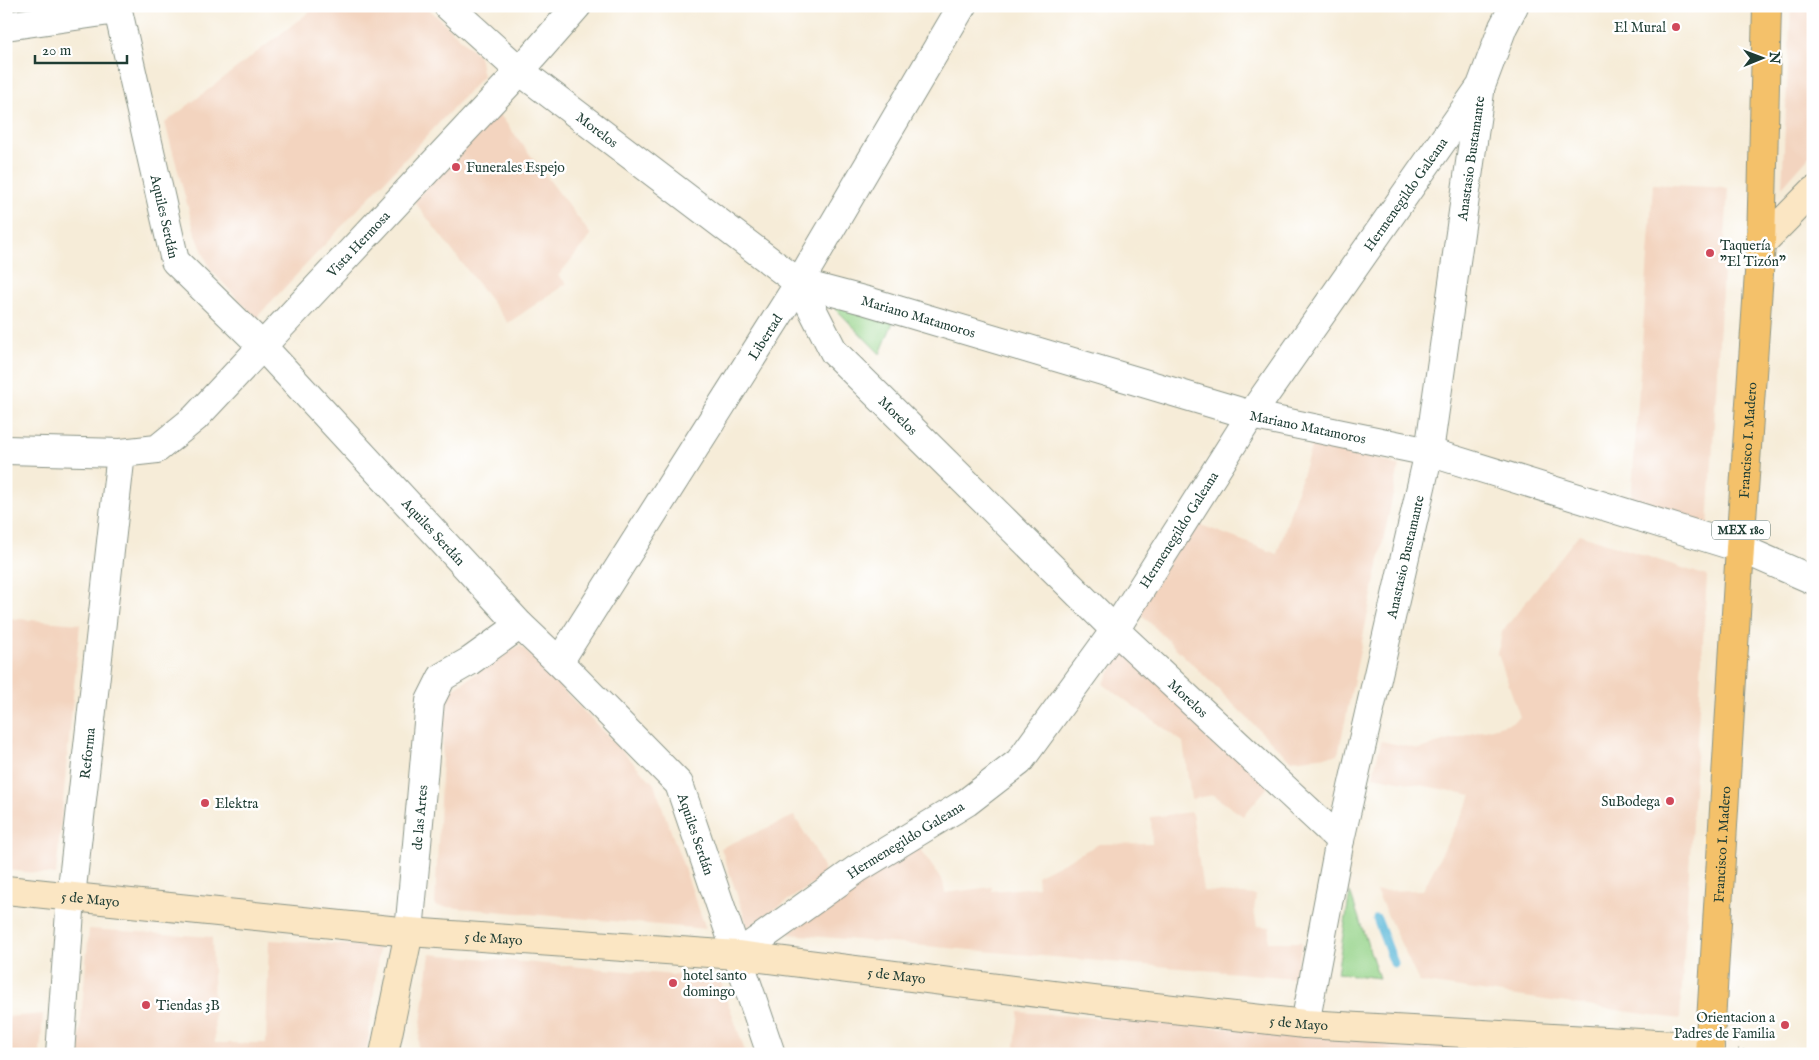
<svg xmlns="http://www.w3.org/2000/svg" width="1819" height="1060" viewBox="0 0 1819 1060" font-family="'IM FELL English',serif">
<rect width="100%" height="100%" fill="#fff"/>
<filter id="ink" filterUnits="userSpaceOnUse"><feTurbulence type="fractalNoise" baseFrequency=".02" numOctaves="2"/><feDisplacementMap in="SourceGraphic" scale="10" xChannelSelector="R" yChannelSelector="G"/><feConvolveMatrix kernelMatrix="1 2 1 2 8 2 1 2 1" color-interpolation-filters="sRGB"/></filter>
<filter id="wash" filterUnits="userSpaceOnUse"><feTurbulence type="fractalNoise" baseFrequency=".0096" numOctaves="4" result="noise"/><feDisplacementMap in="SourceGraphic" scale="20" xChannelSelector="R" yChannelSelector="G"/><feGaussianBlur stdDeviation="1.12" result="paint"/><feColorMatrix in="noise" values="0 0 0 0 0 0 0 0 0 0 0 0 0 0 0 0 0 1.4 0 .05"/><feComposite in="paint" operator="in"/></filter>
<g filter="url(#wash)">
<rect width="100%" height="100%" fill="#f6ecd8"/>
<path fill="#f3d4bf" d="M317,6h109l53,50 4,20 -227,242 -46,-49 -15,-36 -30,-110z
M1791,6h22v146l-31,35z
M497,111l94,124 -33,41 9,7 -59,40 -94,-122z
M1653,184l75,4 -20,340 -77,-25z
M1314,438l85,28 -61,289 -48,5 -151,-148 54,-90 84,32z
M1579,534l128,42 -27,443 -261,-37 -43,-91 47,-1 49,-95 -99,-19 8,-35 38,8 94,-27 7,-5 -22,-63 4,-22z
M6,618l74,6 -24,251 -50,-5z
M1128,643l145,138 -30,35 -30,-21 -22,4 -8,-57 -80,-58z
M520,645l134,139 52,145 -271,-23 10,-212z
M1192,812l11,79 53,4 -2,16 3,15 13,1 -2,15h34l-7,36 -507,-44 76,-59 53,-31 26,38 2,11 47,-6v4l46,-4 -1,-11 62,-32 53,-1 -1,-26z
M794,816l20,32 12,27 -78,52 -27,-79z
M89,929l123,8 3,106h51l3,-103 110,7 -12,107h-289z
M430,954l290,25 26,75h-329z
M1019,1012l550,42h-555z
M43,1014l-3,40h-34v-37z"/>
<path fill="#94d388" stroke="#5a885e" d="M841,298l55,17 -16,39 -45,-46z
M1350,892l29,86 -42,-5z"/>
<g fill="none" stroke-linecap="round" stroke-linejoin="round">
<path stroke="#5ab7d8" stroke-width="9" d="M1377,919l17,44"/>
</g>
</g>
<g filter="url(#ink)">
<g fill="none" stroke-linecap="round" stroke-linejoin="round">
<g stroke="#8a9486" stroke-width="30">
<g id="street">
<path id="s1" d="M117,6l58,255 87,85 258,279 39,37 120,122 92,270"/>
<path id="s2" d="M448,6l72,65 279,212 35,69 281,278 225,210"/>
<path d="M6,26l111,-16"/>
<path id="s3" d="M799,283l68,18 384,114 178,37 311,96 73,32"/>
<path id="s4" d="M6,450l115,3 36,-4 38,-31 325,-347 57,-65"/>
<path id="s5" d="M559,662l240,-379 163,-277"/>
<path id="s6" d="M409,932l21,-231 12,-24 28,-16 50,-36"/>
<path id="s7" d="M737,955l120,-86 110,-67 52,-40 96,-132 136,-215 230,-329 22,-59 11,-21"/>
<path id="s8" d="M1305,1024l35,-184 89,-388 51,-360"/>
<path id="s9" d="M60,1054l11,-157 50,-444"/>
</g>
</g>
<g stroke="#8a9486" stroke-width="30">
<g id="secondary">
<path d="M1761,244l52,-53"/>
<path id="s10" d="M6,890l403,42 328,23 356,45 212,24 405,23"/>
<path d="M384,1054l25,-122"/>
</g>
</g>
<g stroke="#8a9486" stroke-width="30">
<g id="primary">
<path id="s11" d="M1709,1054l31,-506 21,-304 6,-238"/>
</g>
</g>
<path stroke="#8a9486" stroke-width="3" stroke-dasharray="1 4" stroke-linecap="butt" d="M1738,1050l49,4"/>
<use href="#street" stroke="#fff" stroke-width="28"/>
<use href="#secondary" stroke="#fbe6c3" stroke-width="28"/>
<use href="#primary" stroke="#f4c16a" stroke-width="28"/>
</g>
</g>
<g fill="#d1495b" stroke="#fff" stroke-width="2">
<circle cx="1676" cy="27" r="5"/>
<circle cx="456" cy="167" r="5"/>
<circle cx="1710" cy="253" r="5"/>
<circle cx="1670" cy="801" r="5"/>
<circle cx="205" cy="803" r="5"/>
<circle cx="673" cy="983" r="5"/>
<circle cx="146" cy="1005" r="5"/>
<circle cx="1785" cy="1025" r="5"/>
</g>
<g text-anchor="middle" stroke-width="5" stroke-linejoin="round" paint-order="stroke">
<rect fill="#fff" stroke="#627771" stroke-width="1" x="1712" y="520.5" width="58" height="19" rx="4"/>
<g font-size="12" font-weight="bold" fill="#1f3d34">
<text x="1741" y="534">MEX 180</text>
</g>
<g font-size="14" fill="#1f3d34" stroke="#fff" text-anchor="start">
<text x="1666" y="32" text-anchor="end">El Mural</text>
<text x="466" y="172">Funerales Espejo</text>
<text x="1720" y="250">Taquería<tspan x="1720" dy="16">"El Tizón"</tspan></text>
<text x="1660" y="806" text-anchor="end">SuBodega</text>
<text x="215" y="808">Elektra</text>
<text x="683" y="980">hotel santo<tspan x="683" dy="16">domingo</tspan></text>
<text x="156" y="1010">Tiendas 3B</text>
<text x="1775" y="1022" text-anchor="end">Orientacion a<tspan x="1775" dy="16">Padres de Familia</tspan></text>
</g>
<g font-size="14" fill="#1f3d34" stroke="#fff">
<text dy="5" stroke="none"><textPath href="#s2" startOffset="194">Morelos</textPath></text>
<text dy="5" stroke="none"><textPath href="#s8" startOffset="882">Anastasio Bustamante</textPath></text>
<text dy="5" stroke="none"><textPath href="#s7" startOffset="1029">Hermenegildo Galeana</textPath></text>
<text dy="5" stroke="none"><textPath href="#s1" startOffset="216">Aquiles Serdán</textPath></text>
<text dy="5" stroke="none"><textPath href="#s4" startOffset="439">Vista Hermosa</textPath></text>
<text dy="5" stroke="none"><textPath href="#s3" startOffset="124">Mariano Matamoros</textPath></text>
<text dy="5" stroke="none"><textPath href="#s5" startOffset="385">Libertad</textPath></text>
<text dy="5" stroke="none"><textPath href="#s2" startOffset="615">Morelos</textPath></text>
<text dy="5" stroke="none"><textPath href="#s3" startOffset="529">Mariano Matamoros</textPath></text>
<text dy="5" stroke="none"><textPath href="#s11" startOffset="615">Francisco I. Madero</textPath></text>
<text dy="5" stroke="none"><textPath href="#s7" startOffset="624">Hermenegildo Galeana</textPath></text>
<text dy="5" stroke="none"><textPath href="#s1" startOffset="636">Aquiles Serdán</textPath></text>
<text dy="5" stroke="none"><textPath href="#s8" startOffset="478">Anastasio Bustamante</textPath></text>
<text dy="5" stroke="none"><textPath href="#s2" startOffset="1020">Morelos</textPath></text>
<text dy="5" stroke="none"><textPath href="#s9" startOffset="302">Reforma</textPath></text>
<text dy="5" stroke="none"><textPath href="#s6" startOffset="115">de las Artes</textPath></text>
<text dy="5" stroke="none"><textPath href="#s1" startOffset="1041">Aquiles Serdán</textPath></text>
<text dy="5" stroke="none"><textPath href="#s7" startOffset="204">Hermenegildo Galeana</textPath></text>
<text dy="5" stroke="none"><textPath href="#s11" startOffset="210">Francisco I. Madero</textPath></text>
<text dy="5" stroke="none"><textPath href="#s10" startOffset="85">5 de Mayo</textPath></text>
<text dy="5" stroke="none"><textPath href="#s10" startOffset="490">5 de Mayo</textPath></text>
<text dy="5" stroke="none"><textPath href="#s10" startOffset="895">5 de Mayo</textPath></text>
<text dy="5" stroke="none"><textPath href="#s10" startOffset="1300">5 de Mayo</textPath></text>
</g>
</g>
<rect width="1819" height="1060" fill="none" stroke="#fff" stroke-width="25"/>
<g transform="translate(1762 58) rotate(89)" stroke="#ffffff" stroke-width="4" paint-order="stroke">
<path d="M0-4L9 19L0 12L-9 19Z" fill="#1f3d34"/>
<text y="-8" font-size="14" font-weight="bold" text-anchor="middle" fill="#1f3d34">N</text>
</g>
<path d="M35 55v8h92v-8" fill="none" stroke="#1f3d34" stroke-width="2.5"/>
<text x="42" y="55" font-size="15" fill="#1f3d34" stroke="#ffffff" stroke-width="4" paint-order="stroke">20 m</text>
</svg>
